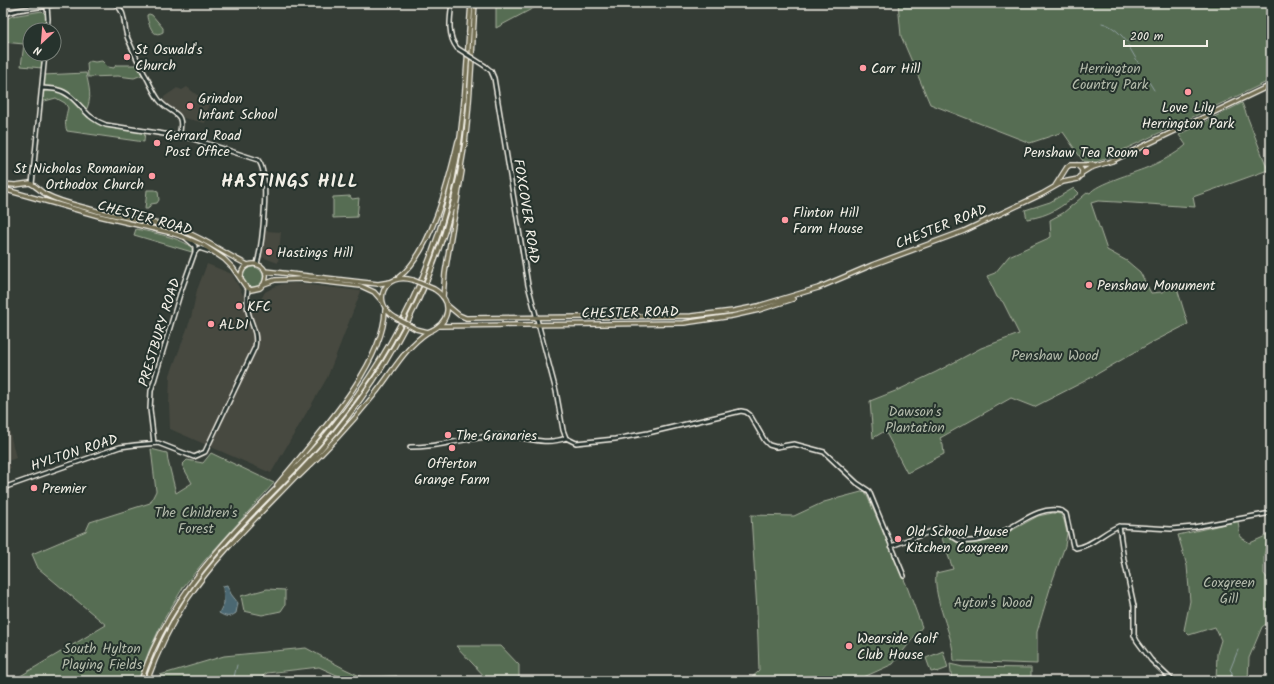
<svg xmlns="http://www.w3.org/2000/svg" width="1274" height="684" viewBox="0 0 1274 684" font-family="Kalam,sans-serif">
<rect width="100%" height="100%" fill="#353d36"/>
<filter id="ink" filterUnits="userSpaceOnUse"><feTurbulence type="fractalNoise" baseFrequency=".025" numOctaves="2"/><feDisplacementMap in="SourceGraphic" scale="8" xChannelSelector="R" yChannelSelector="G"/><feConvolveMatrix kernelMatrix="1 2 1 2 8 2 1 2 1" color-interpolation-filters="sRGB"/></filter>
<g filter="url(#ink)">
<path fill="#474940" d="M187,87l10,8 13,3 -5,25 -21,-5 -2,-3 -18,-13v-5l13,-9 5,2z
M266,231l15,1 -3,31 -16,-6z
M207,264l25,10 11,21 16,8 6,-11 9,-5 8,-3 11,-1 68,8 -34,87 -56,95 -101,-44 -1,-26 1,-28 21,-57 6,-28z
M3,403h1l7,35 5,20 -8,3 3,7 -8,3z"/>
<path fill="#576d52" stroke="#a6af9d" d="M496,3h47l-47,25z
M898,3h373v77l-169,80 -6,2 -13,-1 -20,-29 -33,11 -100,-39 -29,-68z
M42,11l4,4 -1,15h-15v24h13l-1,14 -21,-2 3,-22 -21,-2v-21l9,-5z
M149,14l3,1 11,13v4c-8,5 -11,-1 -14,-8 -1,-4 -2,-5 -2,-9z
M90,61l5,1 7,-1 6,6 6,1 2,-3h21l5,10 -8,3 -16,-2 -30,1 -1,-14z
M86,73c3,14 7,26 -1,39l21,13 39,5 -1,12 -77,-11c-3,-7 -1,-16 1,-23l-3,-5 -9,-5 -15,4 2,-27z
M1242,103l26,67 -75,27 2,10 -78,-5 -19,-1 -7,2 16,47 20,11 13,11 11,21 11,-1 14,-7 12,39 -39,20 -64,37 -51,26 -23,-9 -71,40 3,7 1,9 -37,19 -22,-42 -12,7 -3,-37 28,-11 38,-18 45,-24 38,-14 -16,-32 -6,-5 -10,-21 8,-3 14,-17 42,-19 -1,-17 13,-7 25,-21 2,1c6,-9 44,-20 56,-25 14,-6 29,-13 40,-23l-7,-10z
M1074,188l5,5c-18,14 -29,23 -52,26l-2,-9 25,-8z
M147,190h8l3,1 1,9 -2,3 -6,1 -3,5h-3z
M350,196l2,3 7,-1 -2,19 -24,1v-21z
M136,229c14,3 47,9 56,19v4l-58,-17z
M243 277a10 10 0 1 1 20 0a10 10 0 1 1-20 0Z
M151,449l16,4 1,8 8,32 16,-10 -10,-18 5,-5 16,3 8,-10 63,30 -69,77 -21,26 -20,33 -15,32 -11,30h-126l94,-56 -68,-57 -6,-14 54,-23 4,-9 60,-19 6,-12z
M865,491l41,93 16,43 -29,37 -29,13 6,4h-122l11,-10 -2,-60 -6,-96 43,1 30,-14z
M1053,513l8,1 3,6 3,13 -2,13 -13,36 -15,50v32l-83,-3c-1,-29 -21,-59 -18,-88l17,-4 -13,-36 7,1 9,8 15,2 25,-5 42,-23z
M1238,521l2,16 10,6 18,-8 -4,20v19l7,9v37l-9,7 -13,31 -1,23h-32l1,-28 4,-13 -6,-13 -26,8 -5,-5 6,-29 -3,-35 -9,-31z
M267,589l18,1v15l-4,6 -19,4 -18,-4 -3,-15z
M456,646h45l18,19v16h-30z
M306,648l39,21 17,8 35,-1v5h-47l-31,-14 -52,6 -11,8h-106l3,-3 5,2 2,-5 64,-19z
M943,651l5,17 -11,4 -1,-1 -5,1 -5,-14z
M950,664l13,3 68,1v13h-79z"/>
<path fill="#4c6872" stroke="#8f9fa1" d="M227,585l4,9 7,9 -2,10c-7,5 -10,4 -17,0l5,-10 -1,-17z"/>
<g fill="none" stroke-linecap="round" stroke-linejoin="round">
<path stroke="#8f9fa1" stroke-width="1" d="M1102,23c10,2 19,11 25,19
M1128,45l11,19
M1149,82l5,8
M233,681l4,-16
M1231,681l1,-9 -2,-2 8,-20"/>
<g stroke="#f4f1e8" stroke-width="6">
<path id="tertiary" d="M114,3c14,10 8,22 14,36 5,11 10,23 16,34 5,8 9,19 15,27 12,16 27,9 20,36
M452,3c-2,15 -5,33 5,45
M3,14l15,-4 48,-7
M47,30l1,-11 -1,-13
M485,66l6,5 3,7 34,207 28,106 7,39 3,8 10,5 39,-4 33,-6 93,-22 5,1 4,3 15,26 4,4 7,2 18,-3 30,8 33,31 12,8 35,85
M42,88c5,1 11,0 16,2 13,3 22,17 32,26 5,4 10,7 16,9l84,13 68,22c13,14 4,85 -1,104
M32,184l13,-130
M195,252l4,-4 12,4
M154,443l-4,-34 1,-18 29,-97 15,-42v-6l-8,-7
M410,447c14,0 29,-2 43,-5 19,-3 39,-8 58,-6 19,3 37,9 55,2
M3,488l117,-41 15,-2 23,-2 36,14 11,-5 50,-105c3,-14 -4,-23 -7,-36 -2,-8 -1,-15 0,-22
M1119,526l5,34 10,46v29l3,6 14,19 22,21
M891,546l49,-18c10,2 13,13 23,13 14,1 27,-3 39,-9 19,-9 38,-27 60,-21l4,3 7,32 3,2c16,-2 29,-17 43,-22l52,3 23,-2 77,-14"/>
</g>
<g stroke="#f4f1e8" stroke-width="6">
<path id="primary" d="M1082,173l8,-5 22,-7 159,-76
M3,184l12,1 15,-2c6,3 11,9 17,12 15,8 34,11 50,16 29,8 61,10 89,21 22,9 41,23 62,33
M1055,186l12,-19 3,-2h23
M3,189l96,27 69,16 16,5 19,8 21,14 9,9 13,19 5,3 9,-2 4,-4 11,-4 25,-1 61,7 13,6 8,9
M265,271l113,13 12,-2
M241,279c-2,-23 34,-18 23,5
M447,305l12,10 7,3 225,-2 42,-5 25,-5 60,-18 54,-23 92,-34 78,-37 21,-12 15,-3 3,-3 1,-5 -1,-2 -4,-4
M396,318c-26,-15 -12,-47 17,-38
M440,326l244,-3 48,-7 27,-6 34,-11
M416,329l12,3c21,-8 27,-30 6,-43"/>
</g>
<g stroke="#f4f1e8" stroke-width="6">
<path id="trunk" d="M399,277c32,-24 50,-97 59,-136
M443,297l2,-24 17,-102
M299,476c28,-26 51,-51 75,-81 18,-22 30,-47 54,-63
M277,485c35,-43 107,-119 108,-175
M141,681c15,-47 42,-89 74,-127 32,-39 71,-73 104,-111 72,-83 122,-183 139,-292 8,-49 9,-99 13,-148
M147,681c10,-28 23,-55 39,-80 38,-57 90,-101 135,-152 75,-85 128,-192 144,-306 6,-46 7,-93 10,-140"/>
</g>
<use href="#tertiary" stroke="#26332d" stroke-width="3"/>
<use href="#primary" stroke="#726e52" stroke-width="3.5"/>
<use href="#trunk" stroke="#726e52" stroke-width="3.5"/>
<g stroke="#f4f1e8" stroke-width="6" stroke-linecap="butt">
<path id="tertiary-bridge" d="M457,48l28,18"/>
</g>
<g stroke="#f4f1e8" stroke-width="6" stroke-linecap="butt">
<path id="primary-bridge" d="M413,280l21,9
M396,318l20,11"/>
</g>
<use href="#tertiary-bridge" stroke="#26332d" stroke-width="3"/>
<use href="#primary-bridge" stroke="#726e52" stroke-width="3.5"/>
</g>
</g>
<g fill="#ff9aa2" stroke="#26332d" stroke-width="1.5">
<circle cx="127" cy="57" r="4"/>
<circle cx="863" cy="68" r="4"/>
<circle cx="1188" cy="92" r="4"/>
<circle cx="190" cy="106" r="4"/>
<circle cx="157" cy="143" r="4"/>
<circle cx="1146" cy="152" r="4"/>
<circle cx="152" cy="176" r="4"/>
<circle cx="785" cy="220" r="4"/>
<circle cx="269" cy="252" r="4"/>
<circle cx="1089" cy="285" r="4"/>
<circle cx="239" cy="306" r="4"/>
<circle cx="211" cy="324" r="4"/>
<circle cx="448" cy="435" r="4"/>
<circle cx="452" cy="448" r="4"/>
<circle cx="34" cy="488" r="4"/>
<circle cx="898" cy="539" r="4"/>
<circle cx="849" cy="646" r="4"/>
</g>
<g text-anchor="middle" stroke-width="4" stroke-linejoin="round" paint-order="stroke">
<g font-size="14" fill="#f4f1e8" stroke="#26332d" text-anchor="start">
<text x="135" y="54">St Oswald's<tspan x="135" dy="16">Church</tspan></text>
<text x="871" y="73">Carr Hill</text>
<text x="198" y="103">Grindon<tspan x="198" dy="16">Infant School</tspan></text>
<text x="1188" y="112" text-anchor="middle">Love Lily<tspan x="1188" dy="16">Herrington Park</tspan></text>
<text x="165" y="140">Gerrard Road<tspan x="165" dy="16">Post Office</tspan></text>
<text x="1138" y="157" text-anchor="end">Penshaw Tea Room</text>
<text x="144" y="173" text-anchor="end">St Nicholas Romanian<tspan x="144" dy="16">Orthodox Church</tspan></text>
<text x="793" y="217">Flinton Hill<tspan x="793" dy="16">Farm House</tspan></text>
<text x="277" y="257">Hastings Hill</text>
<text x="1097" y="290">Penshaw Monument</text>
<text x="247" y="311">KFC</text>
<text x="219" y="329">ALDI</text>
<text x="456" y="440">The Granaries</text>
<text x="452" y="468" text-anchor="middle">Offerton<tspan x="452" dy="16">Grange Farm</tspan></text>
<text x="42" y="493">Premier</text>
<text x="906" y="536">Old School House<tspan x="906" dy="16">Kitchen Coxgreen</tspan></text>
<text x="857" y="643">Wearside Golf<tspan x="857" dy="16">Club House</tspan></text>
</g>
<g font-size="14" fill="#b5bcac" stroke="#26332d">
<text x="1110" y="73">Herrington<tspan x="1110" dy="16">Country Park</tspan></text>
<text x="1055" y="360">Penshaw Wood</text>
<text x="915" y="416">Dawson's<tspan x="915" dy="16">Plantation</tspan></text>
<text x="196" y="517">The Children's<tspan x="196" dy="16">Forest</tspan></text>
<text x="1229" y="587">Coxgreen<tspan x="1229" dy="16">Gill</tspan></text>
<text x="993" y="607">Ayton's Wood</text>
<text x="102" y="653">South Hylton<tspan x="102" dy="16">Playing Fields</tspan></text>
</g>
<g font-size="14" fill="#f4f1e8" stroke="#26332d">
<text transform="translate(527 211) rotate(81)" y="5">FOXCOVER ROAD</text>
<text transform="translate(145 217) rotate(15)" y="5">CHESTER ROAD</text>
<text transform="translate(941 226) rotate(-22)" y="5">CHESTER ROAD</text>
<text transform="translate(630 312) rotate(-1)" y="5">CHESTER ROAD</text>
<text transform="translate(159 332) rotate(-73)" y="5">PRESTBURY ROAD</text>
<text transform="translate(74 452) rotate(-18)" y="5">HYLTON ROAD</text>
</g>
<g font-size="18" font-weight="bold" letter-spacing="1" fill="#f4f1e8" stroke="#26332d">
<text x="290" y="187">HASTINGS HILL</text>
</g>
</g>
<rect width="1274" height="684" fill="none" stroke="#26332d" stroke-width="16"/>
<rect x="8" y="8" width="1258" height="668" fill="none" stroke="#f4f1e8" stroke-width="1.5" filter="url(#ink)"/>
<g transform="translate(42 42) rotate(206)"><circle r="19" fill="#26332d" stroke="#787f78"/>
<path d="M0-3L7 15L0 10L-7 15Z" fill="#ff9aa2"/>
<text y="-6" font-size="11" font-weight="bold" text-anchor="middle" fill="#f4f1e8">N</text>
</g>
<path d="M1124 40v6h83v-6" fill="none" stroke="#f4f1e8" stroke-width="2"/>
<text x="1130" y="40" font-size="12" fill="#f4f1e8" stroke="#26332d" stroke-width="3" paint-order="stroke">200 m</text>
</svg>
